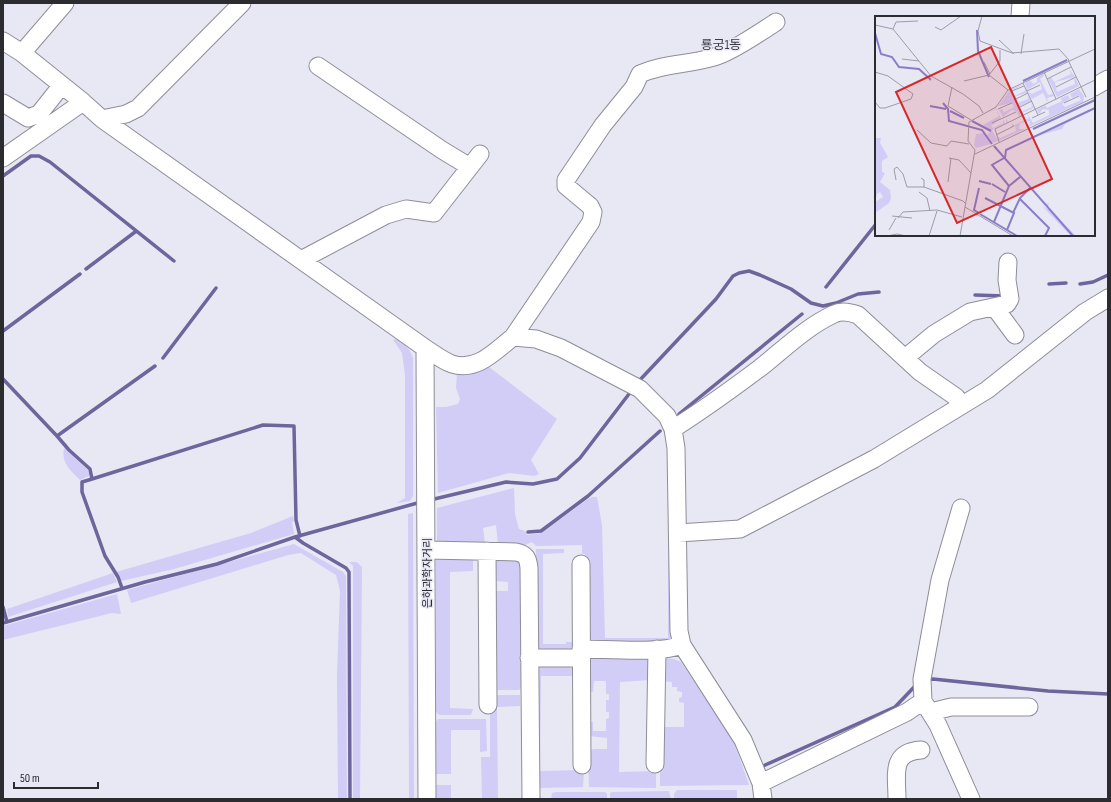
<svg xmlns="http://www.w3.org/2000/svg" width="1111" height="802" viewBox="0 0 1111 802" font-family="'Sofia Sans Condensed','Noto Sans KR',sans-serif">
<rect width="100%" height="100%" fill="#e8e7f4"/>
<path fill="#d1cdf7" d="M397,339c8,3 13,11 16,19v138l-3,5 -13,2 8,-5v-123l-3,-22 -9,-13z
M489,367l68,52 -26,41 8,14 -5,2 -25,-3 -71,20 -2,-86h10l12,-3 2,-5 -4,-11 1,-16 22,-1z
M64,448l24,22 2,4 -1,2 -9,4c-10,-10 -19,-17 -16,-32z
M514,488l1,26 4,15 6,2 2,4 14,-2 47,-34 4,-2h5l5,28 3,113h63v-94l3,-1v95l-7,5 -77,-2 -2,-5v-82h-3v-9l-46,1 -4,-4 -9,4 -25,-1 -2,-20 -13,3 2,15 9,-1 1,6 -58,-4v-36z
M413,513l1,286h-5l-1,-285z
M293,516l1,5 -2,1 2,12 -120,35 -53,12 -5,-9 135,-39z
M294,544l49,28 3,4 1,223h-9l-1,-124 3,-84 -4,-16 -35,-22 -13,2 -157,48 -4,-13z
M536,549h28v4l-21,1v90h23v-2h7l-1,9h-34l-2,-5z
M438,558h35v13l-23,1v136l23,1 -2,6h-32l-3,-3v-152z
M512,558l7,4 1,4 1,122 -2,2h-27l3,-99h13v-9l-13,-1 -3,-21z
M349,562h8l5,5 -2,232h-7v-233z
M113,573l4,9 -109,35 -1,-8z
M117,594l4,20 -9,-1 -109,27v-14z
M593,657l55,1 3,2 -1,20 -30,2 -1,90 37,-1v17l-67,-1 -1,-33 5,-5h14v-11l-18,-2 -1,-14h5v9h13v-12l3,-1v-6h-3v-12h3v-6h-3v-13h-12l-1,11h-5l1,-29z
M664,658l10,1 7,3 53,80 15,43 -89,1v-64h5v5h19v-24l-5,-1v-4l3,-1v-5l-5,-1v-4h-5v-5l-11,-1z
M538,666l33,1 2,2v7h-32l-1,95 42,-1 2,2 -1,15 -45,1z
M493,695h27v11l-23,1 1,92h-16l-1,-42h9v-51z
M438,719h48l1,32 -7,1v-22h-29v44h-15v-52z
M436,785h15v14h-15z
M677,790h60v9h-63v-5z
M669,791l2,8h-61v-6l2,-1z
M556,792h49l2,2v5h-56l1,-6z"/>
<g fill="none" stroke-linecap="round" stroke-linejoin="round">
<path stroke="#6d659c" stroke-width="3.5" d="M3,176l28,-20h8l11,6 124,99
M86,269l49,-37
M1049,284l17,-1
M1080,284l13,-2 15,-7
M826,287l50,-63
M975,295l29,1
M3,331l77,-57
M163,358l53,-70
M3,379l54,57 12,14 21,19 2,10 171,-54 31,1 2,94 4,16
M638,382l78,-83 17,-23 6,-3 10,-2 11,4 31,14 20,14 12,3 13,-3 22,-9 21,-2
M679,414l123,-100
M57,436l98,-70
M92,479l-10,3v10l23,64 13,21 4,11
M430,500l76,-18 27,2 24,-5 23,-21 52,-68
M528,532l13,-1 47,-35 72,-65
M295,537l8,6 43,25 3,4 1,227
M3,607l4,15
M3,623l142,-41 72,-18 78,-27 126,-35
M926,680l7,-1 115,12 60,3
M763,766l132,-59 22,-23"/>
<g stroke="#8e8d98" stroke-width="19">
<path id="minor" d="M1020,17l1,-14
M3,41l19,12 61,49 -80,56
M22,53l43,-50
M318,66l124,84 28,17
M1094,87l14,-8
M83,102l19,17 323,229c8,5 18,13 27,16 25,8 43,-13 61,-27l23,2 25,9 79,41 27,27 6,13 3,19 3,183 3,14 61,95 18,43
M3,103l25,15 11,-4 23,-29
M102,119l24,-5 12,-6 104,-105
M301,260l85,-45 20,-6 28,4 46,-59
M995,308l20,27
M513,337l78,-115 2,-10 -3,-6 -24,-20v-6l37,-55 31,-38 6,-13c24,-11 49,-9 74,-17 16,-4 47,-25 62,-35
M425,348l2,451
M905,358l29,-24 36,-22 37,-8 3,-5 -3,-19 1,-18
M673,429c30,-19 59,-40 87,-61 24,-19 46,-41 74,-54 8,-4 16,-2 24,1l62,57 36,25 6,8
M961,508l-21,72 -18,99 1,22 15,24 33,74
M678,533l62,-4 134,-70 113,-69 98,-78 23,-14
M427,550l89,2c10,2 12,6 13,16l2,231
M487,551l1,154
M581,564l1,201
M581,649c27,0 77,5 101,-4
M529,658h52
M931,712l20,-5h78
M655,764l2,-115
M763,799l-2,-16 146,-71 16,-11
M897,799c0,-24 -7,-47 24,-49"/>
</g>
<use href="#minor" stroke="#fff" stroke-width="17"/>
</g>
<g text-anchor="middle" stroke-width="3" stroke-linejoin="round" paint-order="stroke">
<g font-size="11" fill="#2c2b30" stroke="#e8e7f4">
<text transform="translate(427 573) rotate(-90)" y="4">은하과학자거리</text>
</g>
<g font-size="13" fill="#3b3a44" stroke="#e8e7f4">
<text x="721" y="49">룡궁1동</text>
</g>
</g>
<g transform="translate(875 16)">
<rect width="220" height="220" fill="#e8e7f4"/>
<path d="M194,53l6,8 -20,5 2,10 18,-8 -1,-5h2l3,7 -22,11 -9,-18 3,-2 3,5 17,-8zM168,58l1,2 -4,3 8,16 5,-1 1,2 -7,2 1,3 7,-3 -12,5 4,-2 -4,-8 -11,6 -4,-7 4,2 10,-5 -2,-7 -13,8 -2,-7 5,-3 3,4 4,-2v-4zM148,68l-11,7 2,5 11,-5 -1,-4 3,6 -11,3 1,7 11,-4 -1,-4 4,6 -13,6 3,5 11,-5 -1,-4 3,5 -14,6 1,2 -15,7v-5l2,4 11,-5 -3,-6 -4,-1 -9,7 -4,-7 3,-1 2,3 10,-5 -2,-4 -14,3 12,-16zM204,73l5,7 -1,6 -57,26 4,-4 -1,-3 -9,2 -1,6h6l-26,12 -2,-5 3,2 16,-7 -1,-5h-3l-1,-3 3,2 15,-7 -2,-5 6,10 16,-8v-5l-6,-1 -4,5 -2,-4 8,-5 2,3 15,-7 -1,-3 7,-3 2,4 -8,5 3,3 16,-7 -2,-5 -7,3 -2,-4zM121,92l5,10 -10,8 2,2 10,-5v-4l2,4 -13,7 6,11 -5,2 -6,-8 4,-4 -8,-6 16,-9 -3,-7 -11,5zM220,92l-30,16 -3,5 -26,7zM109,117l7,11 -15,4 -2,-3 2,-11zM0,122h6l-1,5 8,14 -6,4v11l3,1 -5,9 10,8 1,8 -2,5 -14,10v-11l8,-5 -3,-5 -3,2 -2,7zM174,187l-1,4 28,29h-5l-29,-30 7,4 -4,-6z" fill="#d1cdf7"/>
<path fill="none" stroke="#897eca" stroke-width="2" d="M102,14l1,21 11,26M0,17l6,21 11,3 7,10 20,2 12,11M148,65l44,-21M68,87l5,6 1,12 33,9 10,14M55,90l16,3M75,95l14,7M97,105l19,10M158,113l62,-29M119,130l79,90M130,142l1,-8 89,-42M104,165l12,3M117,168l13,8M134,170l11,-9M104,172l-5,22 5,3M110,182l29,15 -7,17M145,183l29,29 -4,8M138,197l7,-15 10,-10M105,198l37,22M119,206l15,-36 -17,-21 12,-7"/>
<path fill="none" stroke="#9d9ca6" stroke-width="1" d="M107,0l-4,15 2,10 32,12 47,-4 10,11M0,9l18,4 38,47 32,18 16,12 4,7M60,11l6,3 20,-14M18,13l3,-7 22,-1M124,24l15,14M146,38l3,-20M27,43l17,2M193,44l18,37M109,46l6,12M0,56l13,4 25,18 -2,5 -26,9h-5l-5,-6M169,56l12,27M114,59l19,15 87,-41M172,63l24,-12M89,65l25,-6 11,-14v-11M148,67l15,32M77,71l-4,19 23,14M181,71l20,-10M137,75l12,-5M152,75l13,-6M141,83l12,-6M189,87l15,-7M145,91l12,-6M123,93l14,-6M157,102l13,-6M117,107l24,-11M42,114l14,13 16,3 4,-5 18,3M121,119l18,-9M124,126l-4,-13 100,-49M100,138l120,-57M74,142l10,2 12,13M46,162l3,2v7l39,14 3,3M21,164l-2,-11 3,-2 6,7 4,13h17M73,166l3,-24M44,176l8,6 3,13M90,191l10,-57 -7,-9 1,-19 27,-15 12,-17M17,200l20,2M23,202l5,-6 34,-2 25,7M14,214l7,-12M12,220l10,-2 9,2M54,220l8,-25M85,220l5,-29 48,29"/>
<path fill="#d62828" fill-opacity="0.15" stroke="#d62828" stroke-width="2" d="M116,31l61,132 -95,44 -61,-131z"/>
<rect width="220" height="220" fill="none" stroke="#2c2b30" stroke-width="2"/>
</g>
<rect width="1111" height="802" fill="none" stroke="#2c2b30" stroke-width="8"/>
<path d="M14 782v6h84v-6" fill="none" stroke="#2c2b30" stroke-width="2"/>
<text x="20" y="782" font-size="12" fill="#2c2b30" stroke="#e8e7f4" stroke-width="3" paint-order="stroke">50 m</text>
</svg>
